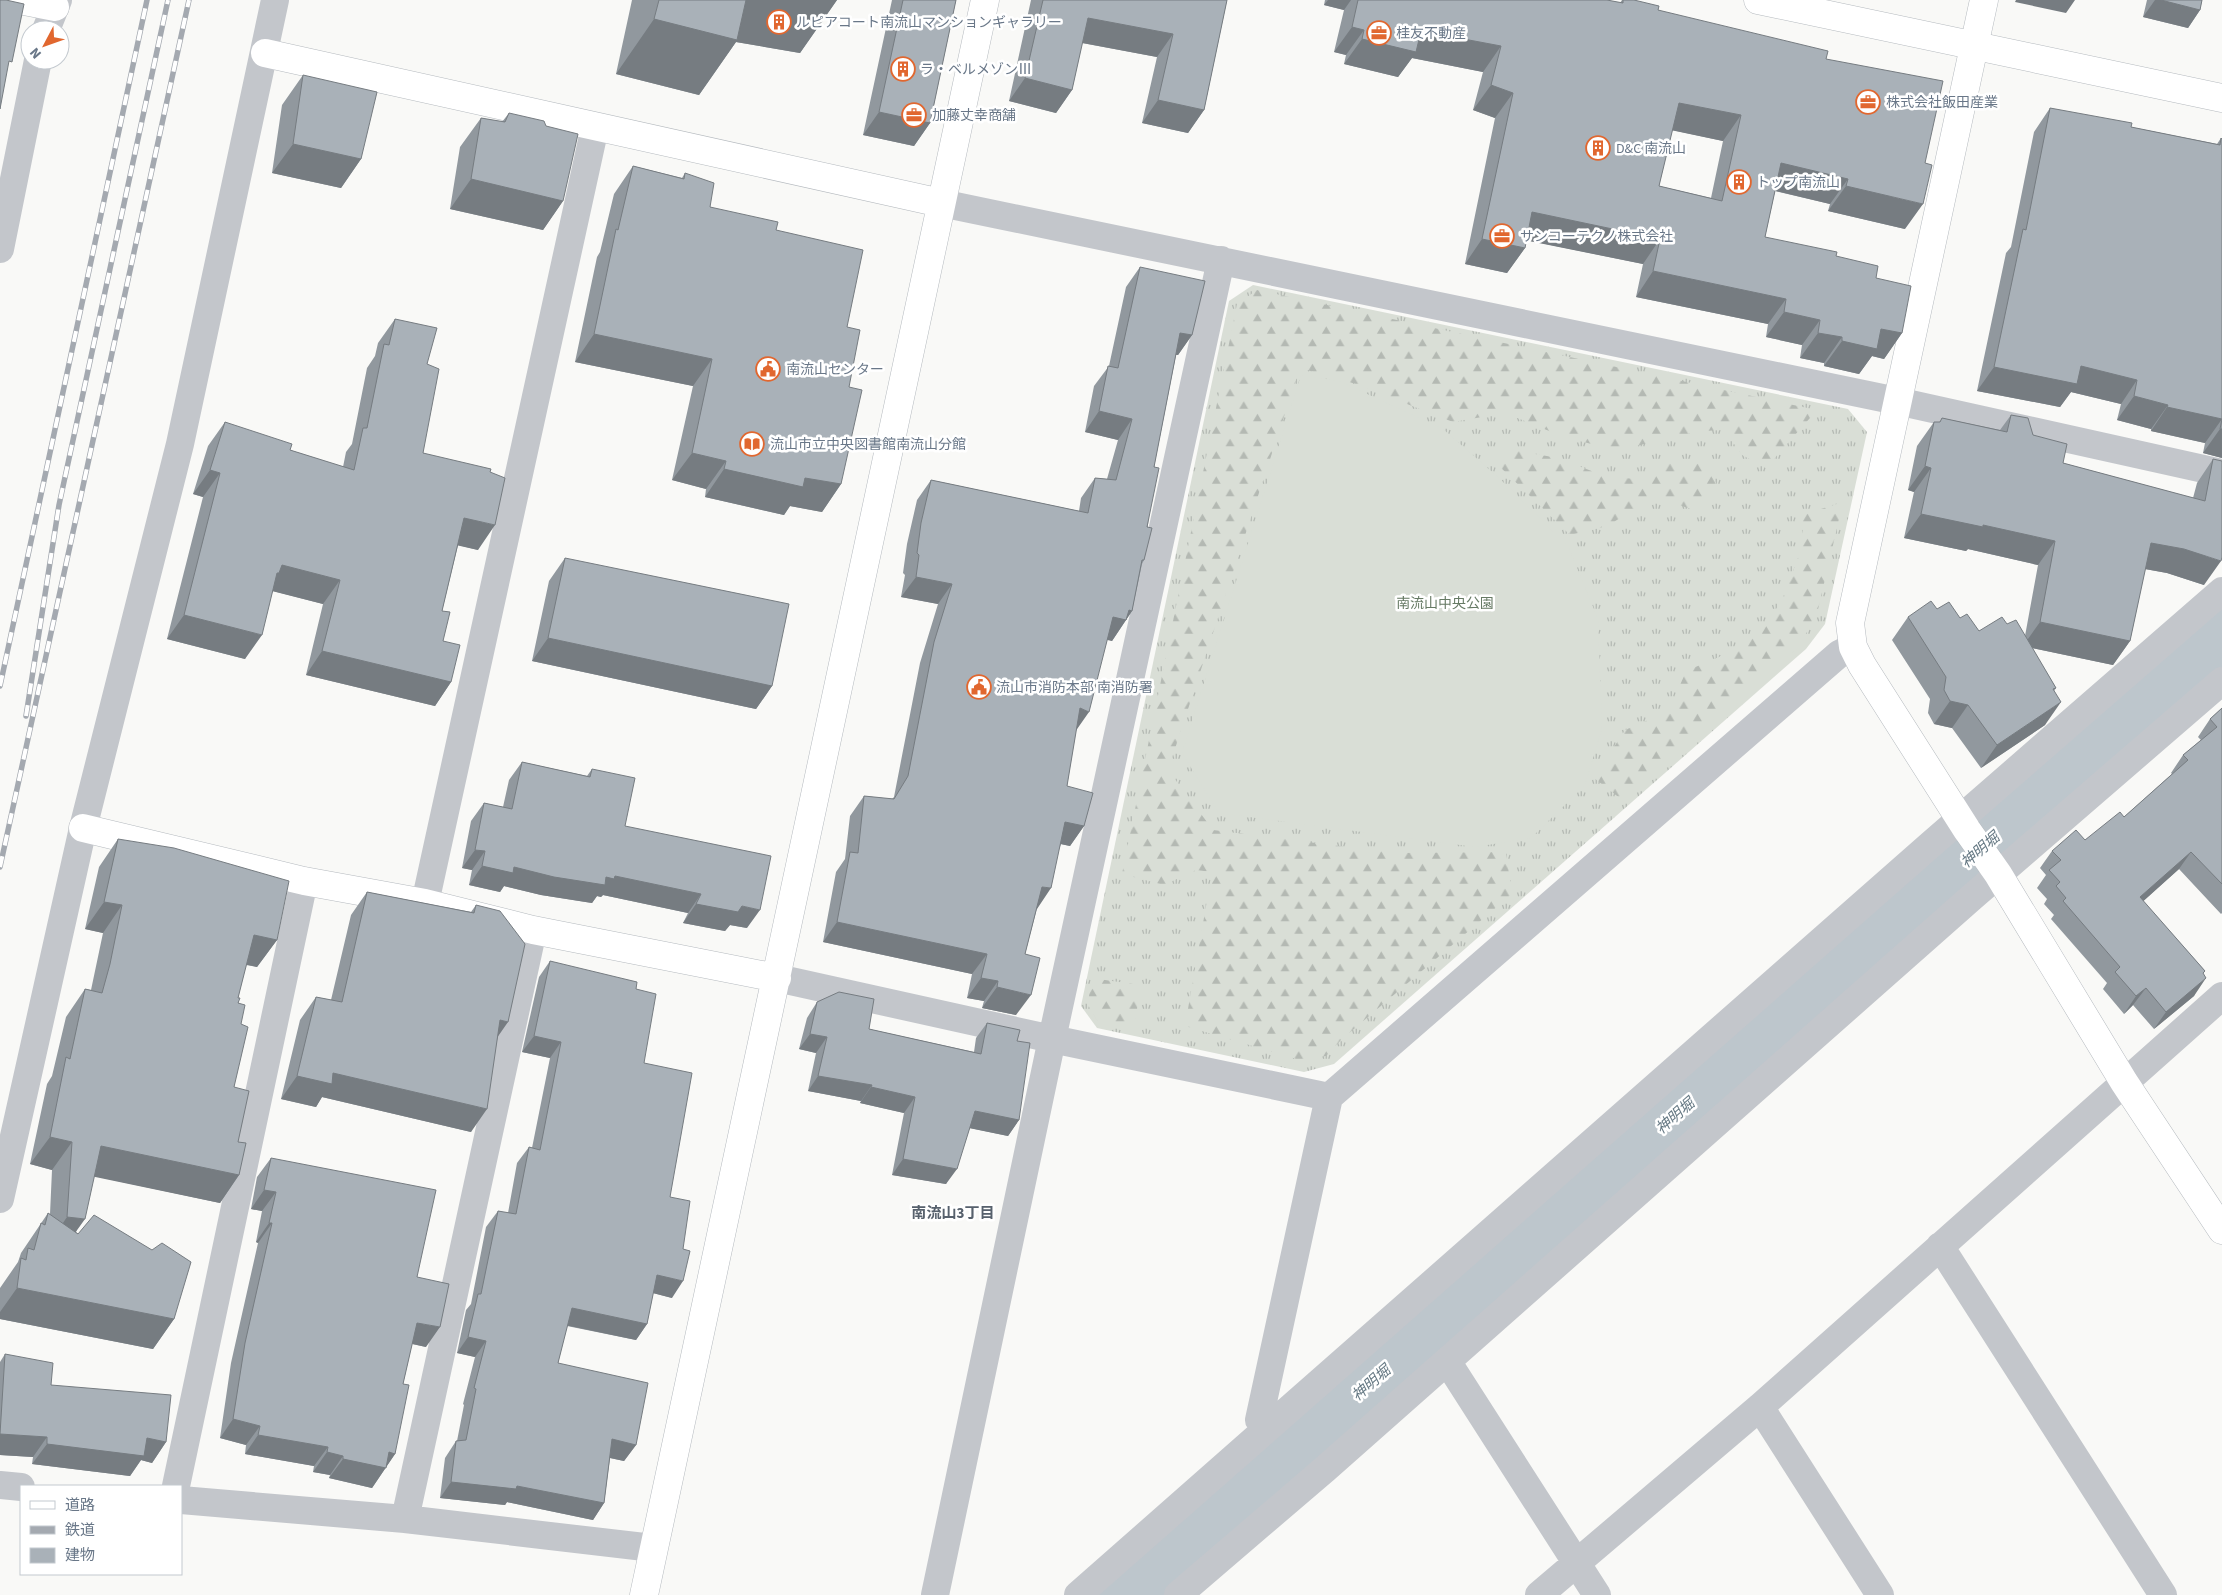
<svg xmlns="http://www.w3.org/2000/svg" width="2222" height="1595" viewBox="0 0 2222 1595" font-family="'Source Sans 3','Noto Sans JP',sans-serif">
<defs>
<pattern id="grass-tufts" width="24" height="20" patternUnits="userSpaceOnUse" patternTransform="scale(1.25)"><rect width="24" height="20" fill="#d9ded6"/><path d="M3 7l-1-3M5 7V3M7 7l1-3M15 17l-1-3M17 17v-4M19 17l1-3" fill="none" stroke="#b4b9b3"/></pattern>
<pattern id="forest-firs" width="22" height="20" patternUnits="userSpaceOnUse" patternTransform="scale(1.25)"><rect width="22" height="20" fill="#d9ded6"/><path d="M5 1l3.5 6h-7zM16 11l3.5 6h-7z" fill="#b4b9b3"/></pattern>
</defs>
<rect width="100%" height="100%" fill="#f9f9f7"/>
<path fill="url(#grass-tufts)" d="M1253,285l595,124 19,23 -42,192 -19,25 -472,415 -30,8 -207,-44 -16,-22 148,-705z"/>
<path fill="url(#forest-firs)" d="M1257,290l560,120 -51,58 -24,-13 -18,-25 -21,1 -41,8 -43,12 -55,-14 -59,-24 -52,9 -97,-38 -56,-16 -132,402 45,60 182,23 111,-1 6,42 -171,146 -15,16 -26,4 -115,-34 27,-154 -16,-2 -32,15 -42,-11 115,-570z
M1507,449l51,9 49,19 31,2 33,-17 34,2 12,21 -23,25 -39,-13 -48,29 -37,9 -75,-73z
M1843,502l-27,116 -20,31 -175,150 -27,-21 31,-48 44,-19 17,-40 33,-14 49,-33 17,-31 18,-49 -1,-29z
M1091,978l49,7 -5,41 -37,-4 -10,-17z"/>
<path fill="#d9ded6" d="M1301,375l38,6 104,48 56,49 69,68 30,73 4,109 -17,57 -54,53 -56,9 -256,-34 -37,-60z"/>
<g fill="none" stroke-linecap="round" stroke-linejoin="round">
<path stroke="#bdc6cc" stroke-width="69" d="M1129,1595l1093,-957"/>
<g stroke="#b5babf" stroke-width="29">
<path id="secondary" d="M19,0l36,7
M1758,0l464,98
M1984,0l-134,623 3,24 9,18 105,165 31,44 126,208 98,148
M265,53l676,150
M83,828l221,53 121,22 108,27 244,48
M644,1595l341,-1595"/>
</g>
<path stroke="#c3c6cb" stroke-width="28" d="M46,30l12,-30
M941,203l956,198 325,72
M0,249l38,-189
M425,903l170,-776
M777,978l275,61 277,58
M0,1199l83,-371 97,-384 95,-444
M1940,1246l223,349
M1447,1361l150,234
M1760,1407l120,188
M1266,1429l-7,-9 70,-323 510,-443 14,-7
M0,1485l21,2
M176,1486l128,-605
M181,1500l224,19 248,29
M405,1519l128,-589
M935,1595l117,-556 169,-779
M1078,1595l851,-749 293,-255
M1178,1595l147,-126 646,-571 251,-217
M1539,1595l221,-188 462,-411"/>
<use href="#secondary" stroke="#fff" stroke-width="28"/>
<g stroke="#a4a9b0" stroke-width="5.5">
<path id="rail" d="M0,686l147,-686
M26,716l33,-211 109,-505
M0,867l189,-867"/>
</g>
<use href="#rail" stroke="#fff" stroke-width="4" stroke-dasharray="11" stroke-linecap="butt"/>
</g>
<path fill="#91989e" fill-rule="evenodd" d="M632,0h205l-37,53 -64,-11 -37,53 -83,-21z
M892,0h64l-26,123 -16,23 -51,-11z
M1031,0h196l-23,110 -16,23 -46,-10 15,-66 -75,-14 -10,47 -16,23 -47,-12z
M1325,0h282l13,3 2,-3h12l24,10 168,49 79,170 -77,-18 2,-7 -55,-13 -10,46 71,19 40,22 26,55 -18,26 -12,-3 -13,18 -35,-8v-3l-24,-5 2,-13 -36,-8 2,-13 -132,-27 7,-33 -117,-24 -1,8 -18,25 -42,-9 30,-146 -22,-8 10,-38 -71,-14 -14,19 -54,-13 2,-9 -12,-3 10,-42 -20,-5zM1672,130l51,11 -12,57 -52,-12z
M2147,0h55l-2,10 -12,18 -45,-11z
M303,75l58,84 -20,29 -69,-15 10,-68z
M2050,108l81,19 86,17 4,-6 1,320 -19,-5 2,-10 -54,-12v-2l-34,-9 4,-16 -50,-12 -11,15 -83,-16 29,-138 5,-6 23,-115z
M509,113l54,88 -20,29 -93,-21 10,-62 21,-29 21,4z
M633,166l49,12 3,-5 25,34 66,23 71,97 2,60 -8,97 -19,28 -32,-6 -6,9 -79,-18 1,-8 -34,-9 21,-94 -118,-24 22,-105 3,-5 14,-58z
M1140,267l52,68 -14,20h-2l-21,107 -11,98 -2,4 -10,47 -20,30 -5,-2 -31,91 -9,56 17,40 -14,20 -9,-2 -24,64 -12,46 -9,61 -34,-7 2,-7 -17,-3 5,-24 -149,-32 13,-70 9,-13 5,-43 14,-20 28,3 2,-2 26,-134 18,-59 -37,-7 4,-22 -2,-2 4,-29 10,-44 14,-20 148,31 2,-13 14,-20 12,1 11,-39 -33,-8 9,-46 15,-20 17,-79z
M395,319l32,45 -4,89 67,19 -12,78 -20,-5 -16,66 1,30 8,41 -16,24 -129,-31 17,-71 -50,-13 -28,68 -78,-20 36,-142 -10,-3 15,-48 17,-24 65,28 53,17 3,-15 6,-8 15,-76 8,-12 3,-13z
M2011,415l52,48 130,35 4,-15 16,-24 -9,126 -37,-12 -22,-4 -15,72 -17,24 -81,-17 24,40 -2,3 -9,34 -64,43 -29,-40 -18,-4 -6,-11 2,-14 -38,-59 16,-23 29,-8 23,9 19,13 28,-7 18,12 13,-71 -70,-16 -2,2 -62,-13 10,-46 -6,-2 9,-44 17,-24h6l2,-4 58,12z
M565,558l207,128 -16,23 -224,-48 17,-80z
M2222,708v205l-1,1 -42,-45 -36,32 62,70 -2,3 -9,22 -40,33 -21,-24 -9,9 -21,-25 4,-6 -56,-64 3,-4 -10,-11 3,-5 -10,-11 9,-13 -6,-7 12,-17 33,-11 39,-23 48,-43 -1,-1 12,-18 18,-15 -3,-3 12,-18z
M522,762l65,14 5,-7 33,57 122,102 -17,-3 -5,6 -42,-8 5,-10 -85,-18 -2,2 -4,-1 -5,7 -51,-8 -37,-9 -4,6 -31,-7 3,-15 -10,-2 9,-47 13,-18 19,4 6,-27z
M118,839l159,101 -20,27 -11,-2 -8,33 3,26 -7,63 4,55 1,33 -19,28 -126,-27 -18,56 98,87 -21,30 -153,-30v-31l18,-26 3,-9 27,-40 2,1 2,-44 -22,-6 17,-80 5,-8 14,-59 19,-28 6,1 12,-57 -18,-4 14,-62z
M367,892l104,20 5,-7 22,132 -27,95 -149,-35 -6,10 -35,-8 19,-79 16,-23 15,3 20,-85z
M550,961l86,28 8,74 26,134 2,101 -19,-5 -6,31 -11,16 -69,-14 -9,37 78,82 -12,16 -14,-3 -6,45 -11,17 -86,-18 -2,3 -65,-7 5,-40 11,-17h1l7,-36 -1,-1 12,-47 -18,-4 9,-43 5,-6 15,-77 12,-16 10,2 9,-50 12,-16 3,1 18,-90 -28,-6 17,-75z
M817,1002l52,27 105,23 2,-14 11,-15 30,18 2,79 -11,16 -38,-8 -24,56 -54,-9 12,-62 -44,-10 1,-2 -53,-10 8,-38 -17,-4 8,-31z
M271,1158l146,119 9,70 -14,-3 -9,40 -8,70 -23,34 -43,-10 1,-3 -17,-3 1,-6 -69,-12 1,-9 -26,-7 11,-75 27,-120 -2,-1 6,-31 -11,-2 6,-32z
M5,1354l46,31 115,57 -14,21 -11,-3 -11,16 -98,-12 1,-7 -33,-2v-93z"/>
<path fill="#767c81" d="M738,0h99l-37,53 -64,-11 -37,53 -83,-21 38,-55z
M1328,0h23l-7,10 -20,-5z
M2016,0h59l-9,13 -51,-11z
M2155,0h6l39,10 -12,18 -45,-11z
M1088,18l85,16 -16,23 -85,-16z
M1352,27l12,3 -18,25 -12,-3z
M1421,31l80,15 -18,26 -71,-14 -14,19 -54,-13 18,-25z
M1025,78l47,12 -16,23 -47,-12z
M1491,85l22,8 -18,25 -22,-8z
M1158,100l46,10 -16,23 -46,-10z
M1679,103l62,12 -18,26 -62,-13z
M879,112l51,11 -16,23 -51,-11z
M293,144l68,15 -20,29 -69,-15z
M1781,163l67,16 -18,25 -67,-16z
M471,179l92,22 -20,29 -93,-21z
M1846,186l77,18 -18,25 -77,-18z
M1532,212l128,27 -17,25 -129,-26z
M1482,239l43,9 -18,25 -42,-9z
M1653,271l133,28 -18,25 -132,-27z
M1784,312l36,8 -18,25 -36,-8z
M1881,329l21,4 -18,26 -12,-3 -13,18 -35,-8 18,-25z
M1180,333l12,2 -14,20 -12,-2z
M1818,333l24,4 -18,26 -24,-5z
M594,334l118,25 -19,27 -118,-24z
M2081,366l56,14 -16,24 -50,-12 -11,15 -83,-16 17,-24z
M2134,396l34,9 -17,24 -34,-9z
M2167,407l55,12 -17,24 -54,-12z
M1099,411l33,8 -14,21 -33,-8z
M2220,429h2v29l-19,-5z
M692,453l34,8 -20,28 -34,-9z
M1925,466l6,2 -17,24 -6,-2z
M724,469l81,9 36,6 -19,28 -32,-6 -6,9 -79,-18z
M210,470l10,3 -17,24 -10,-3z
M1921,514l62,11 72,16 -17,24 -70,-16 -2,2 -62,-13z
M464,518l31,7 -17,25 -31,-7z
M2151,543l33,6 37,12 -17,24 -37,-12 -33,-6z
M282,565l58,15 -17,24 -55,-14z
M916,577l36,7 -14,20 -37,-7z
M1129,610l3,1 -20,30 -14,-3 15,-21z
M184,615l78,20 -17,24 -78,-20z
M2040,622l90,19 -17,24 -90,-19z
M548,638l224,48 -16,23 -224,-48z
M322,651l129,31 -16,24 -129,-31z
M1950,701l18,4 -16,23 -18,-4z
M2061,702l-16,23 -64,43 16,-23z
M1080,708l9,4 -14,20z
M1065,822l19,4 -14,20 -19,-4z
M475,850l10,1 -13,19 -10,-2z
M2191,852l-12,17 -51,46 12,-18z
M482,866l32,1 92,10 9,-1 86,18 -13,19 -85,-18 -2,2 -4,-1 -5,7 -51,-8 -37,-9 -4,6 -31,-7z
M1042,887l9,1 -14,21 -9,-2z
M104,902l18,3 -19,28 -18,-4z
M696,904l46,2 18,4 -13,18 -17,-3 -5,6 -42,-8z
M837,922l150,32 -15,20 -149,-32z
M254,935l23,5 -20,27 -22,-5z
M981,978l17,3 -14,20 -17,-3z
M2206,978l-12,18 -40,33 12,-17z
M997,987l34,8 -15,20 -34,-7z
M2146,988l-13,17 -9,9 12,-18z
M500,1020l8,2 -16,23z
M810,1034l17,3 -11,16 -17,-4z
M534,1036l27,6 -11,16 -28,-6z
M333,1073l154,36 -16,23 -149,-35 -6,10 -35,-8 16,-23z
M818,1076l54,9 -11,16 -53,-10z
M871,1087l44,10 -11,16 -44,-10z
M975,1111l44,9 -11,16 -44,-9z
M50,1137l22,5 -20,28 -22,-6z
M101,1146l138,29 -19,28 -139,-29z
M903,1159l54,10 -11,15 -54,-9z
M264,1190l12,2 -14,19 -11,-2z
M67,1217l18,2 -20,28 -17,-2z
M269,1223h3l-14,20 -2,-1z
M657,1275l26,6 -11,17 -27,-7z
M17,1288l157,31 -21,30 -153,-30v-7z
M572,1308l75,16 -11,16 -76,-16z
M417,1323l23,4 -14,20 -22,-5z
M468,1337l18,4 -11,16 -18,-4z
M233,1419l27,7 -14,19 -26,-7z
M0,1434l47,3 -14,20 -33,-2z
M258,1435l70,12 -14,19 -69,-12z
M147,1438l19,4 -14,21 -11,-3 -11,16 -98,-12 15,-20z
M612,1439l24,6 -12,16 -23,-5z
M327,1452l16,4 -13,19 -17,-3z
M389,1452l6,2 -23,34 -43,-10 14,-19z
M451,1482l66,4 87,17 -11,17 -86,-18 -2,3 -65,-7z"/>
<path fill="#a9b1b8" stroke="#767c81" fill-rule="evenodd" d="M0,0h6l18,4 -12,58 -3,-1 -9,48z
M659,0h87l-9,40 -83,-21z
M903,0h53l-26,123 -51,-11z
M1043,0h184l-23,110 -46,-10 15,-66 -85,-16 -16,72 -47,-12z
M1358,0h249l16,3v-3h11l25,6 -1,4 170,41 -2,8 117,22 -18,82 7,2 -9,39 -77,-18 2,-7 -67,-16 -16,74 72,15 -1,4 42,10 -2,12 35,8 -9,47 -21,-4 -4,20 -35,-8v-4l-24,-4 2,-13 -36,-8 2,-13 -133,-28 7,-32 -128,-27 -7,36 -43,-9 31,-146 -22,-8 10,-39 -80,-15 -5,21 -54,-13 2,-9 -12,-3zM1679,103l62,12 -19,86 -63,-15z
M2161,0h41l-2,10z
M303,75l74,17 -16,67 -68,-15z
M2050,108l82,15 -1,4 89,18 1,-7 1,1v290h-2l2,-10 -55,-12 1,-2 -34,-9 3,-16 -56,-14 -4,18 -83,-17 29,-138 3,1z
M509,113l35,8 2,5 32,8 -15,67 -92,-22 10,-61 24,4z
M633,166l51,13 1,-6 29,10 -4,24 68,15 -2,8 87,20 -16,77 13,3 -11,57 13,3 -21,94 -36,-6 -2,9 -79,-18 2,-8 -34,-8 20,-94 -118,-25 22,-105 2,1z
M1140,267l65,14 -13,54 -12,-2 -25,129 -1,5 5,1 -12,59 5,1 -8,32h-2l-10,51 -3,-1 -3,10 -13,-3 -24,95 -9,-4 -13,78 26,7 -9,33 -19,-4 -14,66 -9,-1 -17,67 15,4 -9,37 -34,-8 1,-6 -17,-3 6,-24 -150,-32 13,-70 8,1 6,-57 30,3 14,-23 26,-134 18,-58 -36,-7 3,-22 -2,-2 4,-30 10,-43 157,33 7,-35 21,2 16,-61 -33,-8 9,-45 10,2z
M395,319l42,9 -10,36 12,5 -16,84 68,16 -1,3 15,6 -10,47 -31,-7 -22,93 8,1 -7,29 17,4 -9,37 -129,-31 18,-71 -58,-15 -3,8h-2l-15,62 -78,-20 36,-142 -10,-3 15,-48 67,22 -2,6 64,20 9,-42h4l17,-84 5,1z
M2011,415l17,3 5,17 34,9 -4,19 142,38 8,-42 9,2v96l-1,4 -37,-12 -33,-6 -21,98 -90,-19 15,-81 -72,-16v2l-62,-13 10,-46 -6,-2 9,-44h6l2,-4 65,14z
M565,558l224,46 -17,82 -224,-48z
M1931,601l6,8 12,-7 11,16 7,-4 12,17 23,-14 5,7 9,-4 40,68 -3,1 8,13 -64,43 -29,-40 -18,-4 -6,-11 2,-13 -38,-60z
M2222,708v176l-31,-32 -51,45 65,74 -2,2 3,5 -40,34 -20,-24 -10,8 -21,-24 5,-5 -57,-66 3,-3 -10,-12 4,-4 -11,-12 12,-10 -9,-9 24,-21 9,10 35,-28 4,5 64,-57 -5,-5 34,-28 -7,-8z
M522,762l68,15 2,-8 43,9 -10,48 146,30 -11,54 -18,-4 -4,6 -42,-8 5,-10 -86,-18 -1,3 -8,-2 -1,8 -51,-8 -40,-10 -1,6 -31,-7 3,-15 -10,-1 9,-47 28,6z
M118,839l56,9 115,33 -12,59 -23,-5 -16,63h2l-2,5 7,2 -4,19 7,3 -14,60 15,4 -11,51 8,1 -7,32 -138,-29 -16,73 -18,-2 5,-75 -22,-5 16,-80 4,2 15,-70 17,4 8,-29 12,-59 -18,-3z
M367,892l107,21 2,-8 24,6 25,33 -17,78 -8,-2 -13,89 -154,-36 -1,11 -35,-8 19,-79 26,5z
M550,961l87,21 -1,7 20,5 -12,69 48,10 -22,124 20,4 -7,48 7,2 -7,30 -26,-6 -10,49 -75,-16 -14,55 90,20 -12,62 -24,-6 -8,64 -87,-17 -1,3 -65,-7 5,-41 10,-1 10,-51 -2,-1 12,-47 -18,-4 10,-43h3l17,-83 18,3 13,-67 11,3 21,-108 -27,-6z
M839,992l35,7 -5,30 112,25 6,-31 33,7 -3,11 13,2 -11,77 -44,-9 -18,58 -54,-10 12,-62 -44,-10 1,-2 -54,-9 9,-39 -17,-3 7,-32z
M271,1158l165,32 -19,87 32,7 -9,43 -23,-4 -14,61 6,1 -14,69 -6,-2 -3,16 -43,-9v-3l-16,-4 1,-5 -70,-12 2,-9 -27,-7 12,-76 27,-120h-3l7,-31 -12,-2z
M48,1213l30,21 16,-19 58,35 10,-7 29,19 -17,57 -157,-31 4,-30 5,2 2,-12 6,2 7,-27 4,2z
M5,1354l48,9 -2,22 120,10 -5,47 -19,-4 -3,18 -97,-12v-7l-47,-3z"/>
<defs>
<g id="building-ring" transform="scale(1.25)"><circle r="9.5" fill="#fff" stroke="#e1672f" stroke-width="1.5"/><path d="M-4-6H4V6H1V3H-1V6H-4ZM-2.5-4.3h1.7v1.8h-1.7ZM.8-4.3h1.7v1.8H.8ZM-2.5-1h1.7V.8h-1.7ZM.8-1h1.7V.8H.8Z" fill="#e1672f"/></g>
<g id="office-ring" transform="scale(1.25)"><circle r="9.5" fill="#fff" stroke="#e1672f" stroke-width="1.5"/><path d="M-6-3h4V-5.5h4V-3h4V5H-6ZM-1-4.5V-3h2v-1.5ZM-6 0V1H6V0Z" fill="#e1672f"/></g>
<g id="civic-ring" transform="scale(1.25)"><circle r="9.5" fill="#fff" stroke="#e1672f" stroke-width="1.5"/><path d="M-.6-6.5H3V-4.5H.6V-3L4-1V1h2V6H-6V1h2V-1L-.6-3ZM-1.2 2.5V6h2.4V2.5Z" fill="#e1672f"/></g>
<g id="library-ring" transform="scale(1.25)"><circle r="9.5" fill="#fff" stroke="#e1672f" stroke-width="1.5"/><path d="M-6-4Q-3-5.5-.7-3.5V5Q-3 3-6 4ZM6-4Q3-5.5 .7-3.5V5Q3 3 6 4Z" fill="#e1672f"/></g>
</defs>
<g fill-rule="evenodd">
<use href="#building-ring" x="779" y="22"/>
<use href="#office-ring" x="1379" y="33"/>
<use href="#building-ring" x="903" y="69"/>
<use href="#office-ring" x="1868" y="102"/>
<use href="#office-ring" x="914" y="115"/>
<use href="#building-ring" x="1598" y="148"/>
<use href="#building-ring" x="1739" y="182"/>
<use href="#office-ring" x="1502" y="236"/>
<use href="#civic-ring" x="768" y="369"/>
<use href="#library-ring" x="752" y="444"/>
<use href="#civic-ring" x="979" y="687"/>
</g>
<g text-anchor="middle" stroke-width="5" stroke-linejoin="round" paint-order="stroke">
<g font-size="14" fill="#697788" stroke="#fff" text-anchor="start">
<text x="796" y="27">ルピアコート南流山マンションギャラリー</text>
<text x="1396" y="38">桂友不動産</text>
<text x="920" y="74">ラ・ベルメゾンⅢ</text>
<text x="1886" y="107">株式会社飯田産業</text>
<text x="932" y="120">加藤丈幸商舗</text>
<text x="1616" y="153">D&amp;C 南流山</text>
<text x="1756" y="187">トップ南流山</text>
<text x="1520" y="241">サンコーテクノ株式会社</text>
<text x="786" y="374">南流山センター</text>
<text x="770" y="449">流山市立中央図書館南流山分館</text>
<text x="996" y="692">流山市消防本部 南消防署</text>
</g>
<g font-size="14" fill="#667a64" stroke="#fff">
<text x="1445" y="608">南流山中央公園</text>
</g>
<g font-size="15" font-style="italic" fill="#657883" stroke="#fff">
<text transform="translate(1980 850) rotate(-41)" y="5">神明堀</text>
<text transform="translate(1675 1116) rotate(-41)" y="5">神明堀</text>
<text transform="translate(1371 1383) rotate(-41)" y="5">神明堀</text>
</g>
<g font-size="15" font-weight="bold" fill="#57616d" stroke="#fff">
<text x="953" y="1218">南流山3丁目</text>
</g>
</g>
<rect x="20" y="1485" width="162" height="90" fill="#ffffff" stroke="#c3c9cf"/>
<rect x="30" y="1501" width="25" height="8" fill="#ffffff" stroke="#c3c9cf"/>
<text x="65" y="1510" font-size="15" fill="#697788">道路</text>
<rect x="30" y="1526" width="25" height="8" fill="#a4a9b0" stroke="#c3c9cf"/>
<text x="65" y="1535" font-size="15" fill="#697788">鉄道</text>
<rect x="30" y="1548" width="25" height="15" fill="#a9b1b8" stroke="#c3c9cf"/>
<text x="65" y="1560" font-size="15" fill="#697788">建物</text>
<g transform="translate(45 45) rotate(229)"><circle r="24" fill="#ffffff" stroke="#c3c9cf"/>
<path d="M0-4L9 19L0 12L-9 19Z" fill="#e1672f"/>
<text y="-8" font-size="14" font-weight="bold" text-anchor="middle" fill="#697788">N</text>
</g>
</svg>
